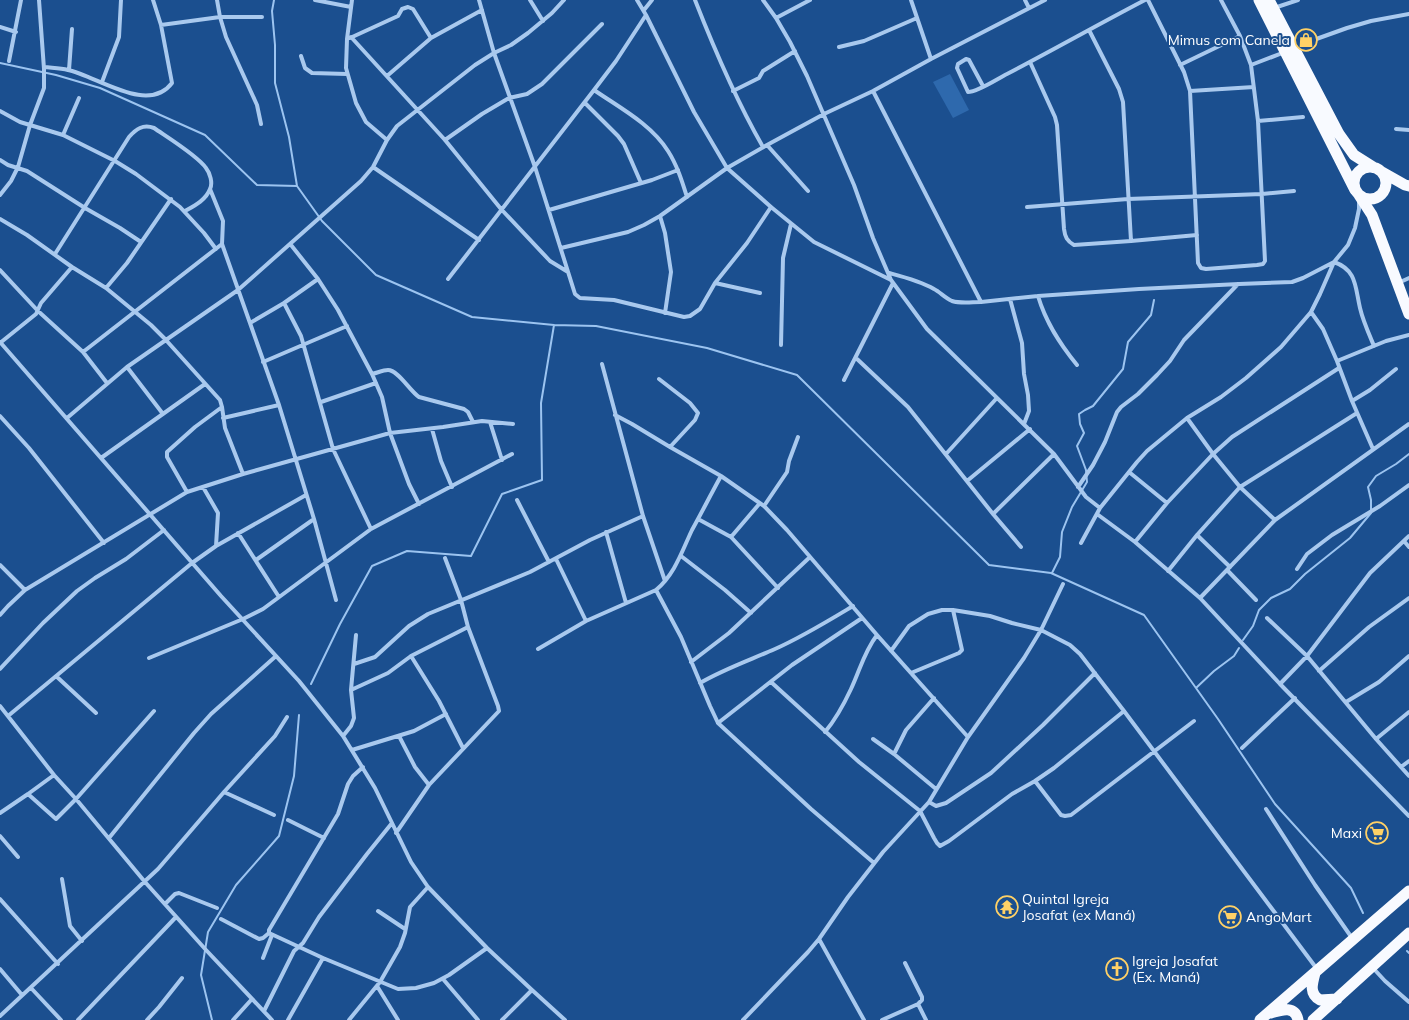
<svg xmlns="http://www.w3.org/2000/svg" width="1409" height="1020" viewBox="0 0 1409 1020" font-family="Mulish,sans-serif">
<rect width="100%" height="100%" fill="#1b4f8f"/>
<path fill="#2e69ad" d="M950,74l19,36 -16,8 -20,-36z"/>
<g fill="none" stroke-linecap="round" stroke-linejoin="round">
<path stroke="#9cc4f0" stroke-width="2" d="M274,0l-2,11 3,34v38l14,54 8,49
M0,63l56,12 44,13 105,47 52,50 40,1 25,35 54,54 96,42 82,8 -13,78 1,77 -40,14 -31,62 -64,-5 -35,15 -32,58 -29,60
M554,325l42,1 111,22 90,27 192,190 62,8 93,42 74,104 57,85 76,84 12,25
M1052,573l8,-16 2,-25 10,-25 15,-25 -1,-12 -9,-24 7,-13 -4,-9 -1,-10 6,-4 8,-4 30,-37 5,-27 23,-27 3,-15
M1243,640l10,-14 6,-16 12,-12 19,-9 15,-15 45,-36 21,-25v-13l-3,-13 8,-11 20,-12 13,-10
M1196,688l18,-17 20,-15 5,-8
M1407,951l2,2
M212,1020l-11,-45 7,-43 28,-47 43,-49 15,-60 5,-61"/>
<path stroke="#a9c9ee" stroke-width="4" d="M217,0l3,17 6,20 31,68 4,19
M315,0l36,7
M352,0l-5,39 -1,29 10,35 10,19 21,18
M479,0l15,53 41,114 40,127 5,4 34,2 70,17 6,-1 10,-7 15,-26 32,-40 24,-36
M530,0l13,21
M637,0l9,15 48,97 33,56 44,39 43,35 77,38
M695,0c20,51 41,100 68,147
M763,0l13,18 14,24 17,34 47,109 19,53 18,42 36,49 127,125 32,43 14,11
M911,0l20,59
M1025,0l4,8
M1148,0l36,72 6,19 8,172 3,5 5,1 51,-4 6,-1 2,-3 -7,-140 -7,-56 -11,-29 -19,-36
M1274,8l24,-8
M644,10l8,-10
M776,18l34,-18
M161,25l59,-8h42
M0,27l16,5
M1089,30l30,59 4,13 8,139 66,-6
M351,37l94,103 56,69 49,52 18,11
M350,38l48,-22 4,-7 6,-2 5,2 18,29
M839,47l25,-6 53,-23
M1294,47l53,-19 24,-7 38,-7
M301,56l4,12 7,5 35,1
M9,61l12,-61
M1030,62l25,55 2,8 7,104c1,8 3,12 10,16l57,-4
M1180,65l60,-29
M1251,65l34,-13
M44,67c8,1 16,1 24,3 29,6 80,45 104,13l-11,-58 -8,-25
M69,70l3,-41
M387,76l44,-38 51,-28
M102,82l17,-45 2,-37
M983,86l-14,-26 -3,-1 -8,5 -1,4 11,24c10,0 29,-13 39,-18 46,-24 92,-50 138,-74
M594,90c26,18 57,34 74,61 9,14 14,30 19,46
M733,91l26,-13 4,-7 32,-20
M873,91l108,211 57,-6 101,-7 100,-5 53,-2 11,-4 31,-16c23,8 21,25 26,46 3,13 9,26 14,38
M1190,91l64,-4
M585,103l33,33 6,8 17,39
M0,111l20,11 43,13 52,26 21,13 44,33 24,26 12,16
M1258,121l45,-4
M1396,129l13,1
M63,135l16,-37
M445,140l37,-26 27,-16 18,-4 15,-10 60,-60
M767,145l41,46
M0,160l8,5 19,6 58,37 35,20 21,14
M373,167l106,73
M210,189l13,32 -1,23 57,161 35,114 22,81
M0,195l11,-14 7,-14 12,-42 14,-37v-19l-5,-69
M1027,207l101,-8 134,-5 32,-3
M549,210l103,-30 26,-10
M660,216l5,17 6,39 -6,41
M0,219l27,16 45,32 34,21 45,37 14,14 55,61 2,7 3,21 18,46
M291,245l27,34 20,31 34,64 10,23 8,36 19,51 10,20
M561,248l67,-16 16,-7 16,-9 67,-48 40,-23 57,-31 49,-23 58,-32 114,-59
M55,254l74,-117c7,-8 14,-13 25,-9 13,9 44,28 52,40 4,5 7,15 4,21 -4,11 -16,17 -25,22
M0,270l38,41 45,41 24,31
M889,273c15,4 31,8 45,16 6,3 11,9 18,12 9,3 20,1 29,1
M448,279l146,-189 22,-29 30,-46
M715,283l45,10
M1398,283l11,-5
M106,288l21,-25 44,-64
M1038,296c8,27 22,48 39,69
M1010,299l12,44 2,31 4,21 1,16 -5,13
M284,303l17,33 32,113 38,80
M1311,312l12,17 14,32 15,40 21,48
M250,323l34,-20 34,-24
M0,342l221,254 78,85 44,55 32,52 36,74 17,25 59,61 45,42 33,30
M0,343l36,-29 5,-11 31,-36
M781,345l2,-87 8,-34
M83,352l139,-108
M856,358l52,49 85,107 28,33
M1337,361l49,-20 23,-6
M263,362l84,-36
M602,364l41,152 22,65
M127,367l36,47
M372,374c5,-1 11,-4 16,-4 10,0 22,21 31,27l45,12 4,3 5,10
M659,379l31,24 8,10 -3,7 -25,27
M844,380l49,-97
M1352,401l18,-11 26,-21
M321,402l55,-19
M615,415l17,9 38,23 51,29 43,30 23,24 90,105 91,102
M0,416l29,32 75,95
M67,418l60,-51 111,-77 123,-109 12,-14 14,-27 10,-14 78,-61 19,-12 17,-8 17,-12 24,-20 12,-13
M223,418l56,-13
M1187,418l26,36 27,33 35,33
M490,422l12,38
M432,429l9,32 11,26
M946,454l50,-55
M101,458l104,-74
M1129,472l38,31
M967,481l63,-52
M203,487l15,26 -2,33
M1078,487l15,-22 12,-23 12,-30 4,-5 17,-13 19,-19 13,-14 14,-21 54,-56
M187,492l-20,-35v-5l28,-25 27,-20
M517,500l32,62
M764,506l23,-34 2,-11 9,-24
M993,514l61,-60
M1097,514l38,28 65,56 80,86 129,132
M698,519l33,18 47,51
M606,532l20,71
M238,533l41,64
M1197,535l33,32
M731,537l29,-34
M1404,541l5,6
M1135,542l32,-39 46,-49 19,-17 107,-69
M1081,543l19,-35 37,-46 10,-11 40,-33 34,-21 25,-19 35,-31 30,-35 9,-18 14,-32 14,-17 7,-17 4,-19v-10
M681,556l44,34 26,23
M556,559l30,62
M256,560l58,-41
M0,565l25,25
M1297,569l10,-15 25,-19 48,-29 29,-21
M1227,570l29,30
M1168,571l29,-36 43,-48 117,-74
M656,590l25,47 29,69 8,17 93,86 63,54
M1200,598l75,-78 134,-96
M0,615l8,-9 17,-16 162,-98 56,-18 147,-41 53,-6 39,-6 31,3
M1267,618l40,38 69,83 33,37
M538,649l48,-28 70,-31c19,-16 26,-39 36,-60 10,-18 19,-36 29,-54
M891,651l18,-25 19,-12 14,-4h11l37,6 22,7 29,7 29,15 10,9 44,57 193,258
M411,656l28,45 24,47
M149,658l94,-39 20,-10 108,-80 141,-75
M691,662l38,-29 81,-76
M354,664l21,-7 34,-31 19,-12 102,-42 60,-32 53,-24
M0,669l43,-46 34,-32 18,-13 31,-19 38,-29
M1319,671l50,-44 40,-29
M911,673l48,-20 3,-3 -9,-40
M56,676l40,37
M771,682l88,80 61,49 14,27 3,5 3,3 9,-5 63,-47 23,-13 19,-13 70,-57
M700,683c24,-14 50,-23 75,-34 27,-12 53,-28 78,-43
M1280,684l27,-28 63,-83 39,-37
M351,690l37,-17 23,-17 57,-29
M1346,702l33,-20 30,-26
M0,706l54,69 22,24 69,83 61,68 66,70
M8,716l184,-153 24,-17 90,-51
M718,723l74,-58 70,-47
M825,732c11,-13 19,-28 26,-43 9,-19 13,-37 26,-54
M343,736l8,-10 3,-8 -3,-28 5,-55
M399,736l16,31 14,18
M873,739l21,15 42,35
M1376,739l33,-27
M1242,748l53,-50
M352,750l62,-19 32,-17
M894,754l12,-24 28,-32
M1401,767l8,-6
M1035,781l26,34 4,1 6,-1 123,-94
M224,792l50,23
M28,794l28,25 20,-20 78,-88
M929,802l7,4 10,-3 45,-30 52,-48 52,-52
M1266,809l49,76 37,53
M0,813l28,-19 26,-19
M288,820l36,18
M396,833l33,-48 70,-74 -1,-5 -30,-79 -7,-27 -16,-42
M0,836l18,21
M109,838l85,-105 17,-19 65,-58
M62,879l8,47 12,15
M0,899l58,65
M165,904l10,-10 4,-1 38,15
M378,911l27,18
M221,919l38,20 4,-1 6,-5v-3l69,-116 10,-30 5,-8 10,-9
M269,933l54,25 75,31 18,-1 18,-5 15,-8 38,-27
M819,939l45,81
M263,958l9,-23
M1373,968l12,13 24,21
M0,969l22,26
M443,979l35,41
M377,986l21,34
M31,988l30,32
M918,1004l8,16
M264,1011l30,-60 9,-8 16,-26 48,-63 25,-31
M0,1016l158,-147 66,-77 51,-56 12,-19
M78,1020l98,-103
M147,1020l12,-13 23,-29
M233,1020l19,-21
M288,1020l35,-62
M349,1020l31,-38 20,-35 5,-14 5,-26 18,-20
M502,1020l30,-30
M743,1020l65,-68 11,-13 29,-42 35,-45 46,-50 39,-65 56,-79 17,-28 22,-46
M882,1020l36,-16 4,-4v-3l-17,-34"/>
<path stroke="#f8faff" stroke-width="11" d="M1259,0l96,190
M1269,0l70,134 15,21 19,12
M1354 183a16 16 0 1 1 32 0a16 16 0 1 1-32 0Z
M1382,172l23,13 4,1
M1359,195l13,20 37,99
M1315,973c-3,11 -6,21 5,27l17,-1
M1271,1013c10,-3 24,-8 27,7
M1260,1020l149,-129
M1313,1020l96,-87"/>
</g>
<defs>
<g id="shop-ring" transform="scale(1.15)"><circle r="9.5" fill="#1b4f8f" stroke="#ffd166" stroke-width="1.5"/><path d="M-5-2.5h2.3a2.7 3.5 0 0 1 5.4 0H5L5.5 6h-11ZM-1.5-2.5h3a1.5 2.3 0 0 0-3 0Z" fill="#ffd166"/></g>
<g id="supermarket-ring" transform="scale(1.15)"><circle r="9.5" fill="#1b4f8f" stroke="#ffd166" stroke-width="1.5"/><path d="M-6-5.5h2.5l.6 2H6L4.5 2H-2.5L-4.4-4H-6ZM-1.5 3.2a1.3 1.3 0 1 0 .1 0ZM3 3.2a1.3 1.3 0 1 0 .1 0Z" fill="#ffd166"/></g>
<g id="temple-ring" transform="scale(1.15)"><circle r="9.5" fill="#1b4f8f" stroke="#ffd166" stroke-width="1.5"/><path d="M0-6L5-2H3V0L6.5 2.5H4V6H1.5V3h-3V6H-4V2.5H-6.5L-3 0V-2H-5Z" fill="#ffd166"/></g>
<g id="church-ring" transform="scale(1.15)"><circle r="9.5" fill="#1b4f8f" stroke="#ffd166" stroke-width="1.5"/><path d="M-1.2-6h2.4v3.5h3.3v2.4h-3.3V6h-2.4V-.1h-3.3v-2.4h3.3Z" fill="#ffd166"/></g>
</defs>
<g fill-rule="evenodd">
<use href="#shop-ring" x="1306" y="40"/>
<use href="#supermarket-ring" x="1377" y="833"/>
<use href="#temple-ring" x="1007" y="907"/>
<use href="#supermarket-ring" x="1230" y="917"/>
<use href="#church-ring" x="1117" y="969"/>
</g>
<g text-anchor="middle" stroke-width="4" stroke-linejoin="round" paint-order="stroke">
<g font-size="14" fill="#fff" stroke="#1b4f8f" text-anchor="start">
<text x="1290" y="45" text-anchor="end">Mimus com Canela</text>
<text x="1362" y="838" text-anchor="end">Maxi</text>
<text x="1022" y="904">Quintal Igreja<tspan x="1022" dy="16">Josafat (ex Maná)</tspan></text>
<text x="1246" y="922">AngoMart</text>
<text x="1132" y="966">Igreja Josafat<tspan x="1132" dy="16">(Ex. Maná)</tspan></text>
</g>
</g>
</svg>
